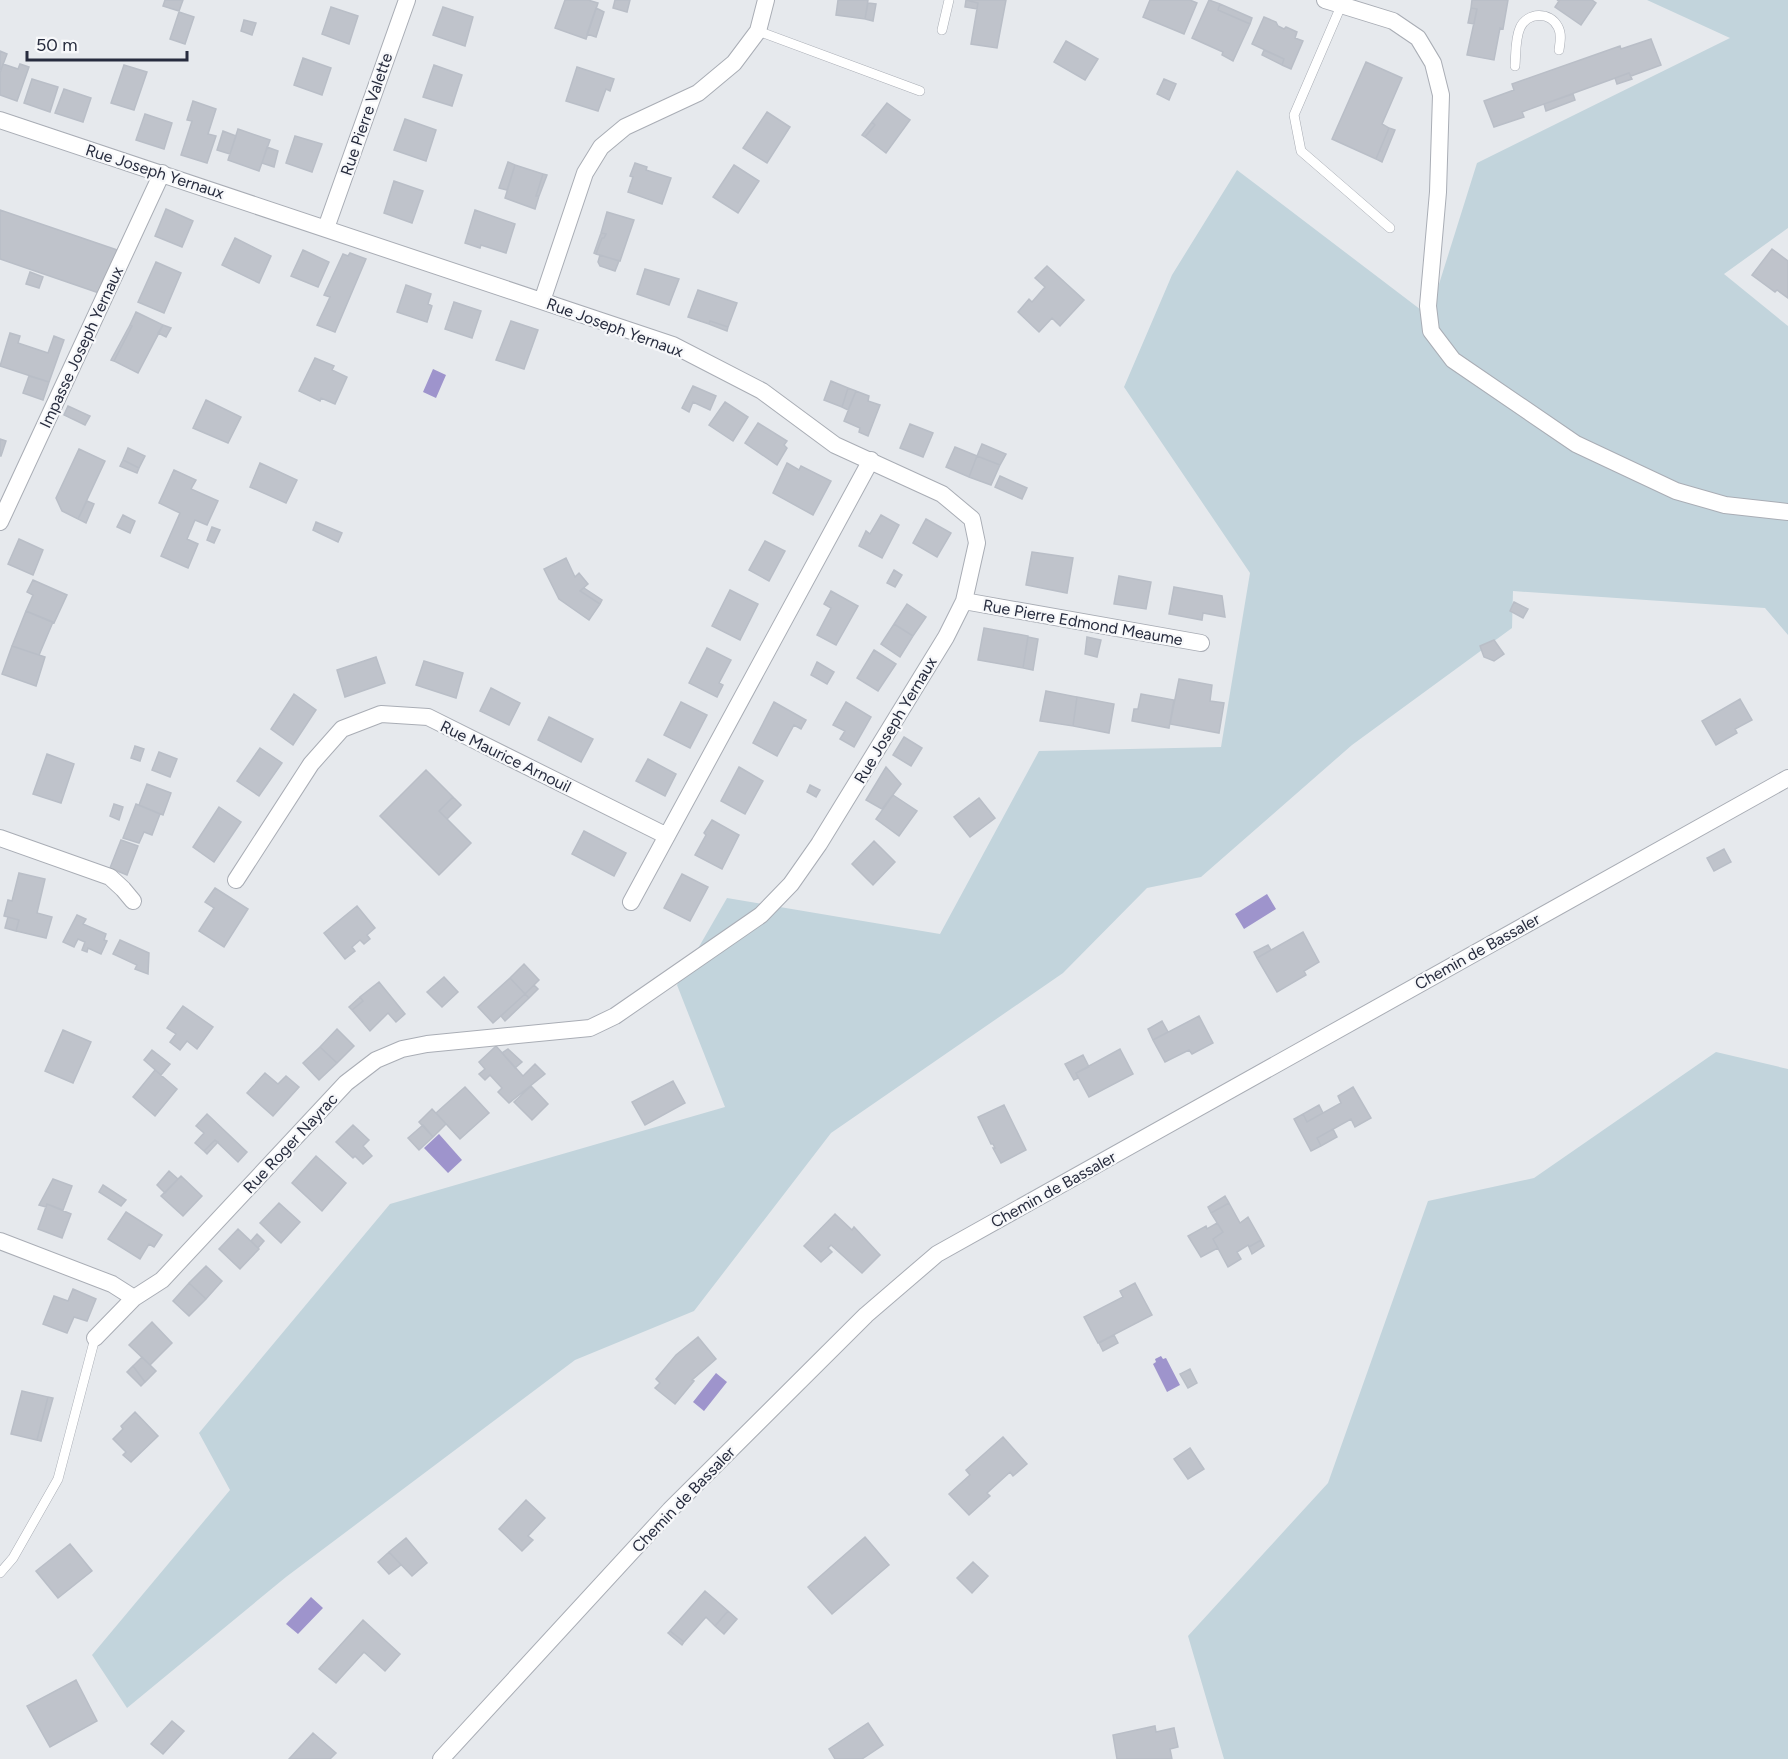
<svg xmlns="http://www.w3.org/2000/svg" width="1788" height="1759" viewBox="0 0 1788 1759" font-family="Figtree,sans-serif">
<rect width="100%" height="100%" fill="#e6e9ed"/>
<path fill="#c2d4dc" d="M1647,0h141v228l-64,46 64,52v309l-23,-27 -252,-17 -1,37 -160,117 -151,132 -54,11 -84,85 -232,160 -137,178 -119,49 -289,217 -159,131 -35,-53 138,-165 -31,-57 191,-229 335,-97 -48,-122 50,-87 213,36 99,-183 182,-4 29,-174 -126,-186 48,-112 65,-105 192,146 48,-153 253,-125z
M1716,1052l72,17v690h-564l-36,-123 140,-153 100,-282 106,-23z"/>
<path fill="#9e94cc" d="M433,369l13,6 -10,23 -13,-6z
M1267,894l9,15 -32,20 -9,-15z
M439,1134l23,26 -14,13 -24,-25z
M1161,1356l2,3 3,-1 14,27 -13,7 -14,-28 3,-2 -1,-3z
M716,1373l11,9 -23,29 -11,-9z
M311,1597l12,11 -25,26 -12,-10z"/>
<path fill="#bfc3cb" stroke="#b9bec7" stroke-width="1.5" d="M165,0h18l-4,11 -16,-5z
M565,0h23l10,3 -12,36 -31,-11z
M615,0h15l-3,12 -14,-4z
M838,0h30l-3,19 -29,-4z
M966,0l12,3 -1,6 -12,-2z
M966,0h40l-9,48 -26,-4 7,-41z
M1150,0h40l7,3 -13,31 -41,-17z
M1209,0l11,4 -2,6 32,14 -17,37 -11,-6 1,-3 -31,-14z
M1472,0h36l-5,29 -3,-1 -6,32 -27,-5 10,-46 -6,-1z
M1557,0h35l4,3 -15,22 -26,-18 4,-6z
M868,3l8,1 -3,17 -8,-2z
M1220,4l32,14 -2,6 -32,-14z
M331,7l27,9 -9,28 -27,-10z
M443,7l30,10 -8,29 -32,-11z
M596,8l8,4 -8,25 -9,-3z
M1471,8l6,1 -3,15 -6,-1z
M179,12l15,5 -9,27 -15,-5z
M1264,17l12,5 2,4 6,3 2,-2 11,5 -2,6 8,3 -12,28 -9,-4 2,-6 -32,-15z
M244,20l12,3 -4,12 -11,-4z
M1651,39l10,26 -30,11 -2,-3 -107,39 2,5 -30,10 -10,-26 30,-11 -2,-6 108,-38 1,3z
M1066,41l32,18 -13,21 -31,-18z
M1264,50l20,9 -2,6 -20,-10z
M0,51l7,3 -6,16 -1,-1z
M303,58l28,10 -9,27 -28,-10z
M1366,62l36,16 -20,46 7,4 -13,31 -44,-20z
M3,64l15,5 2,-5 9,3 -12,34 -17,-6v-22z
M124,65l23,7 -13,38 -23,-7z
M434,65l28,10 -10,31 -29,-9z
M577,67l37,12 -4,12 -4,-2 -8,22 -32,-10z
M1629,73l3,6 -15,5 -2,-6z
M32,79l26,8 -8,25 -26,-9z
M1164,79l12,5 -7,16 -12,-6z
M64,89l27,9 -8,24 -28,-9z
M1573,94l2,6 -29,11 -2,-7z
M193,101l23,8 -8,25 8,2 -9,27 -26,-8 11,-34 -5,-1z
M887,103l23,17 -24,33 -21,-16 10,-12 -3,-3z
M767,112l23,15 -23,36 -24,-15z
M145,114l27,9 -8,26 -28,-9z
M405,119l31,11 -10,31 -32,-11z
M872,122l3,3 -10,12 -3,-2z
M1389,128l6,2 -13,32 -6,-3z
M238,129l32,11 -11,31 -31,-11z
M223,131l13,5 -6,18 -13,-4z
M295,136l27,8 -10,28 -26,-9z
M267,147l11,4 -4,16 -12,-4z
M508,162l7,3 -8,25 -8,-2z
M635,163l12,4 -1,3 25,8 -9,26 -34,-12 5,-15 -3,-1z
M515,165l28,9 -7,22h3l-4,13 -30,-11z
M734,165l25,16 -21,32 -25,-16z
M543,174l4,1 -8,21h-3z
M394,181l29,10 -11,32 -28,-10z
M166,209l27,12 -11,26 -27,-11z
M0,210l123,42 -21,42 -102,-35z
M475,210l40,14 -9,29 -25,-8 -1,3 -15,-5z
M607,212l27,8 -14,41 -24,-7 6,-16h2l2,-4 -5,-1z
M601,233l5,1 -2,4h-2l-6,16 -2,-1z
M235,238l36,18 -12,27 -37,-18z
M1772,249l16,12v37l-11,-8 -2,2 -23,-17z
M303,250l26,12 -11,25 -27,-11z
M350,253l16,6 -31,73 -18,-7 13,-28 -6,-2 19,-41 5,2z
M600,255l19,6 -4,10 -15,-5 -2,-4z
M156,262l25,11 -17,40 -26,-11z
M1047,266l37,34 -24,26 -8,-8 -13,14 -21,-20 11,-13 3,3 13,-15 -10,-9z
M645,269l34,10 -10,26 -32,-11z
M30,272l13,5 -4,11 -13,-4z
M406,285l25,9 -3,10 4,2 -5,16 -30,-10z
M698,290l39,13 -9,24 -18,-6 -1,3 -21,-7z
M454,302l27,9 -9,27 -27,-9z
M136,312l27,13 -25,48 -24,-12 18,-35 -2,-1z
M511,321l27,9 -14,39 -28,-9z
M710,321l18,6 -1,4 -18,-7z
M130,325l2,1 -18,35 -3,-1z
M163,325l8,3 -5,9 -8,-4z
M10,333l10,3 -2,7 30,10 6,-17 10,4 -15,42 -49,-16z
M315,358l19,8 -2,4 15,7 -12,27 -14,-6 -1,3 -21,-10z
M29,376l20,6 -6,18 -20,-7z
M831,381l17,7 -6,19 -18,-7z
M693,386l23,10 -6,14 -17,-8 -4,10 -7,-4z
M848,388l8,3 -8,19 -6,-3z
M856,391l13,5 -1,5 12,4 -12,31 -9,-4 1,-4 -16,-7z
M206,400l35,17 -13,26 -35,-15z
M725,402l23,15 -15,24 -24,-16z
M68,406l22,10 -5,9 -21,-10z
M758,423l29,18 -3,4 3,3 -10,17 -32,-22z
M910,424l23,9 -10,24 -23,-9z
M0,439l6,2 -5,15h-1z
M982,444l24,10 -6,11 -23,-9z
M955,447l22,9 -8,21 -23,-10z
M128,448l17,8 -6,12 -16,-8z
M79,449l26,12 -27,58 -16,-8 -6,-13z
M977,456l23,9 -9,20 -22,-8z
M123,460l16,8 -2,5 -17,-7z
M260,463l37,17 -11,23 -36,-16z
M787,463l12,7 2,-4 30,15 -18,34 -40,-22z
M174,470l22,10 -5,9 27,12 -11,24 -12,-5 -8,19 11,5 -10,24 -27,-12 19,-43 -21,-10z
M1000,476l27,12 -5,11 -27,-12z
M87,501l7,3 -8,19 -8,-4z
M123,515l12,6 -5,12 -13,-6z
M881,515l18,10 -17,33 -23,-12 7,-15 4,3z
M926,519l25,14 -14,24 -24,-14z
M316,522l26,11 -4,9 -25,-12z
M212,527l8,3 -6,13 -7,-3z
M19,539l24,11 -10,25 -25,-11z
M765,541l20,10 -16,30 -20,-11z
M1032,552l41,6 -6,35 -41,-8z
M566,558l9,19 4,-4 9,11 -8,7 20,13 -11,16 -30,-21 -15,-30z
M894,570l8,5 -7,12 -8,-4z
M1119,576l32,6 -5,27 -32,-5z
M33,580l34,15 -13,28 -28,-12 7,-16 -6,-3z
M1174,587l48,9 3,21 -22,-4 -1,7 -33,-6z
M584,588l18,12 -2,4 -20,-13z
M730,590l28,14 -18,36 -28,-14z
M831,591l27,15 -22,39 -19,-10 14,-27 -7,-4z
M1514,602l14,7 -5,9 -13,-7z
M907,604l19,13 -13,19 -19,-12z
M26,611l27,11 -14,33 -27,-9z
M894,624l19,12 -13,21 -19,-13z
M984,628l44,8 -5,32 -45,-8z
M1028,637l10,2 -5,31 -10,-2z
M1087,637l14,3 -4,17 -12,-3z
M1494,640l10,14 -10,7 -10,-4 -4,-11z
M12,646l33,11 -9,29 -34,-12z
M707,648l24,12 -12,23 4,2 -6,12 -28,-14z
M874,650l22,14 -18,27 -21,-13z
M376,657l9,26 -40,14 -8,-27z
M424,661l39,12 -7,25 -40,-13z
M817,662l17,10 -7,12 -16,-9z
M1179,679l33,6 -2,16 14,2 -5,30 -49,-9z
M491,688l29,15 -11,22 -29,-14z
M1046,691l31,6 -4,29 -33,-5z
M294,694l22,16 -23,35 -22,-16z
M1141,694l33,6 -5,28 -37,-7 2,-12h4z
M1077,697l37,7 -5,29 -36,-7z
M1740,699l12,21 -17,9 2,4 -21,12 -14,-24z
M681,702l26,13 -17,33 -26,-13z
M774,702l32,18 -5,9 -7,-4 -17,31 -24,-13z
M846,702l25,15 -17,30 -14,-8 5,-8 -12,-6z
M549,717l44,22 -12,23 -43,-22z
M904,737l18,11 -11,18 -18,-11z
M135,746l9,3 -4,12 -9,-3z
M260,748l22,15 -23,33 -22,-15z
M159,752l18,7 -7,18 -18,-7z
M47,754l27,10 -13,39 -28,-9z
M648,759l28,15 -11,22 -29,-15z
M739,767l24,14 -18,33 -24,-13z
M886,767l15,17 -19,25 -16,-9z
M426,770l27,27 -14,14 32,32 -32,32 -59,-59z
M147,784l24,9 -8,22 -24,-10z
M810,785l10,5 -4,7 -9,-5z
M893,795l24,16 -18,25 -23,-17z
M453,797l8,8 -14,14 -8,-8z
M979,798l16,20 -25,19 -16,-20z
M114,804l9,3 -4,13 -9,-4z
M136,804l24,10 -8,21 -8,-3 -5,11 -16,-5z
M219,807l22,15 -27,40 -21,-15z
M712,820l27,15 -17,34 -27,-14 11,-20 -2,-2z
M584,831l42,22 -12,23 -42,-22z
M121,840l17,6 -11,29 -17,-7z
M874,841l21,21 -22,23 -21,-21z
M1724,849l7,13 -17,9 -7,-13z
M19,873l26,6 -8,34 15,4 -6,21 -30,-7 3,-11 -15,-4 4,-16 4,1z
M682,874l26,13 -18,34 -26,-13z
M215,888l33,21 -24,38 -25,-16 15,-23 -9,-6z
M357,906l18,22 -8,7 3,4 -6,5 -4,-4 -8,7 3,4 -10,8 -21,-26z
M77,915l9,4 -3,5 23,10 -2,6 3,1 -6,13 -13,-6 -1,4 -5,-2 3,-8 -7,-3 -4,8 -11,-5z
M8,917l11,3 -3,11 -11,-3z
M1303,932l16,30 -15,9 2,4 -29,17 -20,-34z
M120,940l29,13 -1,21 -13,-5 2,-4 -24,-11z
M1268,945l3,5 -14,8 -3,-6z
M524,964l15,16 -14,14 -15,-16z
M444,977l14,15 -16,15 -15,-15z
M510,978l15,16 -32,29 -15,-16z
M379,982l26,32 -9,8 -8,-9 -18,18 -18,-21 11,-9 -3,-4z
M534,985l4,4 -9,9 -4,-4z
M525,994l4,4 -24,23 -4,-5z
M360,997l3,4 -11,9 -3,-3z
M183,1006l30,21 -16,22 -10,-8 -7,9 -10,-8 6,-8 -9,-6z
M1199,1016l14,27 -21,11 -3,-4 -24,12 -12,-22z
M1162,1021l6,11 -15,8 -5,-11z
M337,1029l17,17 -17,17 -17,-16z
M63,1030l28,12 -18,41 -28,-12z
M496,1046l27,30 12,-12 10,10 -36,29 -11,-11 4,-4 -12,-13 -5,5 -6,-6 6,-5 -6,-7z
M320,1047l17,16 -18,17 -16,-17z
M508,1049l14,13 -7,6 -13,-15z
M1120,1049l13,25 -44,23 -13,-24z
M152,1050l18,14 -9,11 -17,-15z
M1083,1055l6,12 -13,6 2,5 -4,2 -9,-16z
M155,1070l22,19 -22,27 -22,-19z
M265,1073l13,11 8,-8 13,11 -26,29 -26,-23z
M673,1081l12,22 -40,22 -13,-23z
M531,1086l17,18 -16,16 -18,-18z
M465,1087l24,26 -29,26 -24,-26z
M1353,1087l18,31 -16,9 -4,-8 -34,19 4,8 -10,5 -17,-32 9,-5 4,8 34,-19 -3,-7z
M1004,1105l22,45 -25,13 -8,-15h2l-2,-4h-2l-13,-27z
M1319,1105l4,8 -16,9 -4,-8z
M432,1109l14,15 -13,13 -14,-15z
M207,1114l40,38 -9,10 -23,-22 -11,11 -9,-8 9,-10 -8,-7z
M353,1125l16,15 -6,6 9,10 -9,8 -8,-8 -2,2 -17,-16z
M423,1125l10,12 -14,13 -11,-12z
M1333,1129l4,8 -16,9 -4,-8z
M215,1140l3,2 -11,12 -3,-3z
M316,1156l30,27 -24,28 -30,-28z
M169,1171l9,8 -13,14 -8,-8z
M181,1176l21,20 -19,20 -22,-20z
M53,1179l19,7 -9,24 -16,-6 -1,3 -7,-2z
M103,1185l23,15 -5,6 -22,-14z
M1225,1196l4,7 -18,10 -3,-6z
M279,1203l21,19 -19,21 -21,-20z
M1229,1203l11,20 8,-6 13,23 -12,7 -1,-2 -11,7 4,7 -13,8 -15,-28 10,-7 -12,-19z
M47,1204l24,10 -9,24 -24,-9z
M126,1212l36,23 -8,12 -5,-3 -9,15 -32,-20z
M835,1214l17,16 2,-3 26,28 -18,18 -31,-28 -3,3 4,4 -11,10 -17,-16z
M1217,1223l6,9 -10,7 5,9 -17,9 -13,-21 18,-10 1,3z
M238,1229l21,20 -19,20 -21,-20z
M257,1234l7,7 -6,7 -7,-7z
M1261,1240l3,6 -12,8 -3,-7z
M206,1266l16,15 -16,18 -17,-16z
M189,1283l17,16 -17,17 -16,-15z
M1135,1283l17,32 -54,28 -14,-26 39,-20 -3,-6z
M73,1289l23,10 -9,22 -13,-4 -7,16 -24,-9 11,-28 14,5z
M152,1322l20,21 -22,22 -21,-20z
M1114,1335l4,8 -15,8 -4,-8z
M698,1337l18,22 -24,21 2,1 -19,23 -20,-16 5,-5 -4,-4 20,-24z
M142,1357l14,14 -11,11 -12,-16z
M133,1366l12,16 -4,4 -14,-14z
M1190,1369l7,14 -9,5 -8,-14z
M22,1391l26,6 -11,43 -26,-6z
M48,1397l5,1 -12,43 -4,-1z
M135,1412l23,24 -27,26 -8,-7 3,-3 -13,-13 10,-10 -2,-3z
M1003,1437l24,27 -14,12 -3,-4 -23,21 3,3 -21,19 -20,-21 21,-19 -4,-5z
M1190,1448l14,21 -16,10 -14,-20z
M526,1500l19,18 -17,18 5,4 -11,11 -23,-22z
M865,1537l24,28 -57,49 -24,-27z
M406,1538l21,25 -15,13 -23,-24z
M70,1544l22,27 -34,27 -22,-27z
M389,1552l12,13 -12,9 -11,-12z
M973,1562l15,14 -16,17 -15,-15z
M705,1591l23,20 -13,15 -9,-9 -22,25 -14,-11z
M728,1611l9,8 -13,15 -9,-8z
M363,1620l37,34 -15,17 -21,-19 -28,31 -17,-14z
M670,1631l14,11 -2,3 -14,-12z
M76,1680l21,41 -47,26 -23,-41z
M172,1721l12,10 -21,23 -12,-10z
M868,1723l15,22 -21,14h-27l-6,-10z
M1155,1726l1,6 18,-4 4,19 -8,2 2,10h-55l-4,-24z
M313,1733l23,20 -6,6h-41z"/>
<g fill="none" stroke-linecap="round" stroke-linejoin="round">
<g stroke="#a9adb5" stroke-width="10">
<path id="service" d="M1341,6l-47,109 7,36 89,77
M942,30l7,-30
M758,31l162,60
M1515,66c1,-12 0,-27 5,-38 7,-16 30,-17 38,-1 4,7 2,16 1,23
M0,1573l13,-15 45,-79 37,-141"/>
</g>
<g stroke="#a9adb5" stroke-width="18">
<path id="minor" d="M1325,0l68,21 25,17 15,25 8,32 -3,97 -10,114 3,25 22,29 123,84 100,47 49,14 63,7
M0,120l673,225 89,46 73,54 107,49 30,25 5,24 -13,58 -18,36 -127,207 -28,40 -30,31 -146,101 -25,12 -163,16 -25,5 -26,11 -30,23 -184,197 -28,18 -39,40
M326,228l81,-228
M542,301l43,-128 16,-26 24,-20 73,-34 36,-30 24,-32 8,-31
M0,522l162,-349
M964,601l237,42
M0,838l110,39 13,12 10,12
M236,880l75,-116 31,-35 39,-15 47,3 239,119
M631,902l240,-442
M0,1241l112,43 22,14
M441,1759l229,-249 196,-195 71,-61 851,-476"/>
</g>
<use href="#service" stroke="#fff" stroke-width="9"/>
<use href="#minor" stroke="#fff" stroke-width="16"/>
</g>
<g text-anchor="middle" stroke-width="4.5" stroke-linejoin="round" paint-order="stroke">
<g font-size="16" fill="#272c3e" stroke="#f7f8fa">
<text transform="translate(366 114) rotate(-71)" y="6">Rue Pierre Valette</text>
<text transform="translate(155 171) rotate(18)" y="6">Rue Joseph Yernaux</text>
<text transform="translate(615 327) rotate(20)" y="6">Rue Joseph Yernaux</text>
<text transform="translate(81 347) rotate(-65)" y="6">Impasse Joseph Yernaux</text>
<text transform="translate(1083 622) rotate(10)" y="6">Rue Pierre Edmond Meaume</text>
<text transform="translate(895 720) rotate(-59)" y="6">Rue Joseph Yernaux</text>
<text transform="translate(506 756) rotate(26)" y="6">Rue Maurice Arnouil</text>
<text transform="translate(1477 951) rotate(-29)" y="6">Chemin de Bassaler</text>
<text transform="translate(290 1143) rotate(-47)" y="6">Rue Roger Nayrac</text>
<text transform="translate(1053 1189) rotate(-29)" y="6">Chemin de Bassaler</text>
<text transform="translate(683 1499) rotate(-46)" y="6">Chemin de Bassaler</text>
</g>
</g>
<path d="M27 51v9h160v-9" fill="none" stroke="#272c3e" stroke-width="3"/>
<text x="36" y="51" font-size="18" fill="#272c3e" stroke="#f7f8fa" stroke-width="4.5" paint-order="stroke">50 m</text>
</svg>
